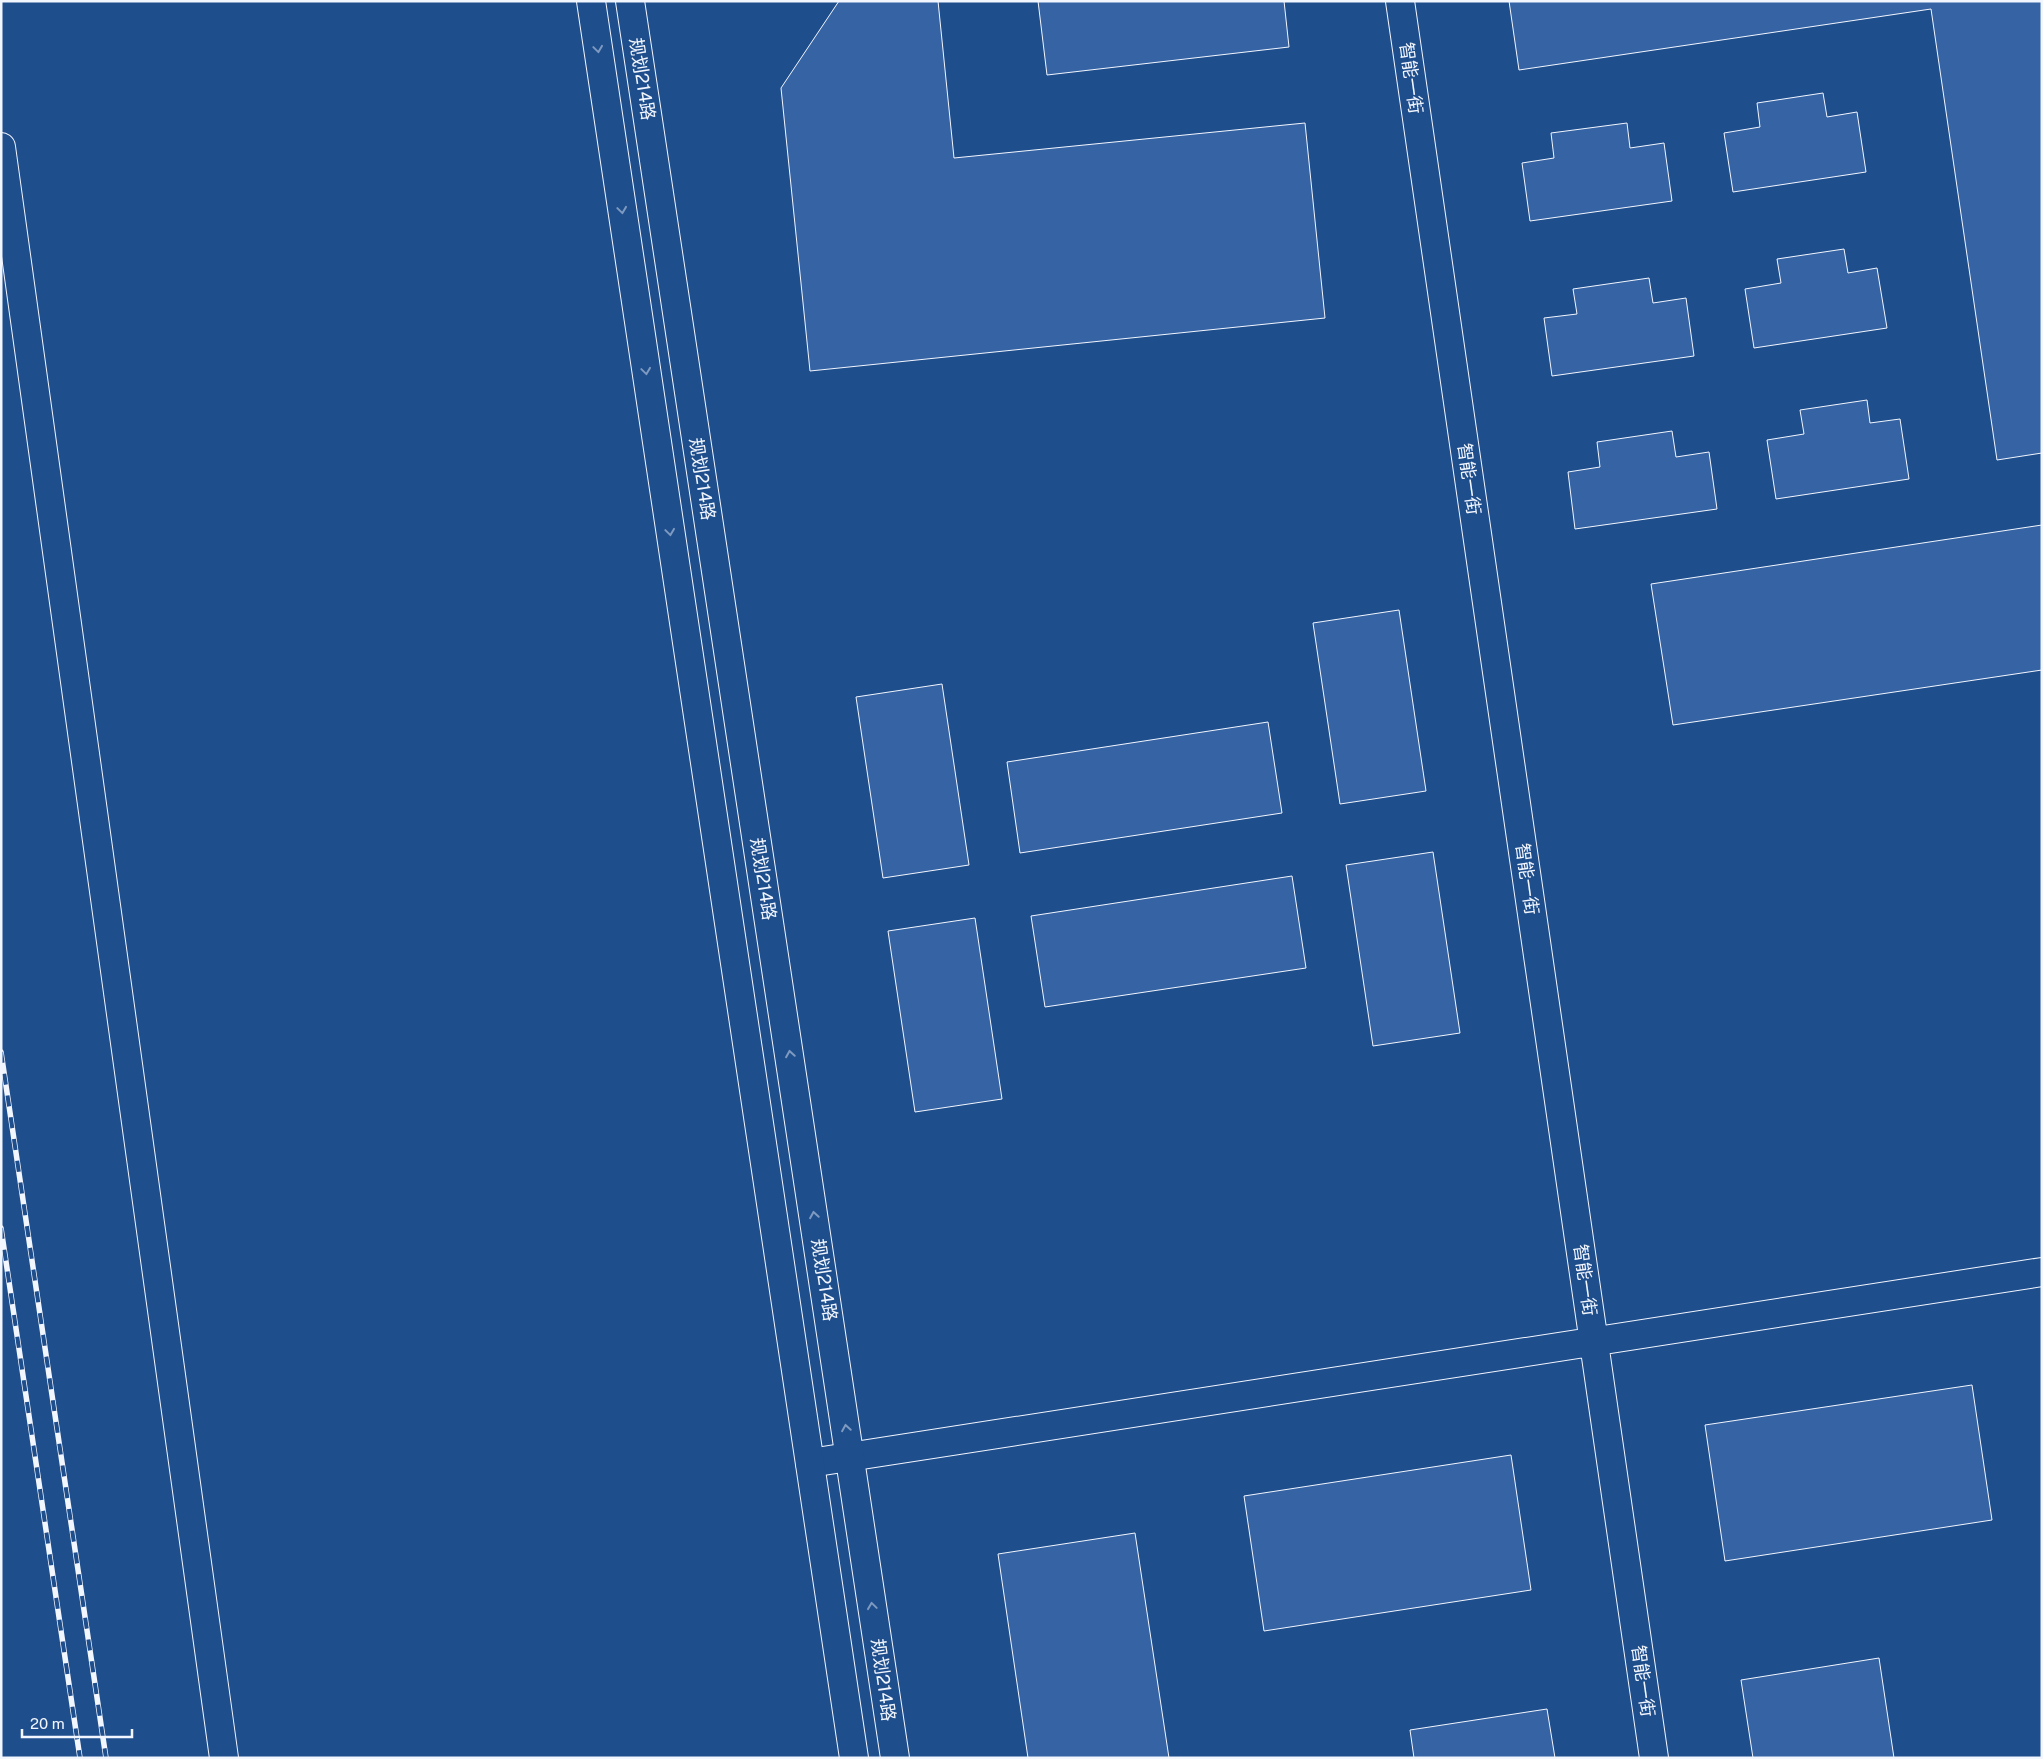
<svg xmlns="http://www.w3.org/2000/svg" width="2043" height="1759" viewBox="0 0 2043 1759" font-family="'Public Sans','Noto Sans SC',sans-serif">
<rect width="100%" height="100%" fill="#1f4e8c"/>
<path fill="#3563a3" stroke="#f2f6ff" d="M839,1h99l16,157 351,-35 20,195 -515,53 -29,-283z
M1038,1h246l5,46 -242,28z
M1509,1h533v452l-45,7 -66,-451 -412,61z
M1823,93l4,24 30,-5 9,60 -133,20 -9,-59 36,-6 -3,-24z
M1627,123l3,25 34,-5 8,58 -142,20 -8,-58 32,-5 -3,-25z
M1844,249l4,24 29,-5 10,60 -133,20 -9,-59 36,-6 -4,-24z
M1649,278l4,25 33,-5 8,58 -142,20 -8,-58 33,-4 -4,-25z
M1867,400l3,23 30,-4 9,60 -133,20 -9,-59 37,-6 -4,-24z
M1672,431l4,26 33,-5 8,57 -142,20 -7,-57 32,-5 -3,-25z
M2042,525v145l-369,55 -22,-141z
M1399,610l27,181 -86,13 -27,-181z
M942,684l27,181 -86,13 -27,-181z
M1268,722l14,91 -262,40 -13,-91z
M1433,852l27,181 -87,13 -27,-181z
M1292,876l14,92 -261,39 -14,-91z
M975,918l27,181 -87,13 -27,-181z
M1972,1385l20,135 -267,41 -20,-136z
M1511,1455l20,135 -267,41 -20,-135z
M1135,1533l34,225h-141l-30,-204z
M1879,1658l15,100h-141l-12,-78z
M1547,1709l8,49h-141l-4,-28z"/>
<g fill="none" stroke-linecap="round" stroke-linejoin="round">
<g stroke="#f2f6ff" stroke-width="30">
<path id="minor" d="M1400,1l254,1757
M1,147l223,1611
M810,1463l1232,-191"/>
</g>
<g stroke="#f2f6ff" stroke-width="30">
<path id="major" d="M591,1l263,1757
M630,1l265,1757"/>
</g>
<use href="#minor" stroke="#1f4e8c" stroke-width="28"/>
<use href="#major" stroke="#1f4e8c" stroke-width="28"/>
<g stroke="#f2f6ff" stroke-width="5.5">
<path id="rail" d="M1,1052l105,706
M1,1228l79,530"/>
</g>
<use href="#rail" stroke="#1f4e8c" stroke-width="4" stroke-dasharray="11" stroke-linecap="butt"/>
</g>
<defs><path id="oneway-chevron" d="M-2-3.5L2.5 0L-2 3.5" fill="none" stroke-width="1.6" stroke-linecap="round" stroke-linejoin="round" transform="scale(1.25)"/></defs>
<g stroke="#7e9ac0">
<use href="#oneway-chevron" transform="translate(598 49) rotate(82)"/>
<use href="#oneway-chevron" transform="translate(622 210) rotate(82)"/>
<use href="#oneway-chevron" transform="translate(646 371) rotate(82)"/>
<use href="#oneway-chevron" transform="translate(670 532) rotate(82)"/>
<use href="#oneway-chevron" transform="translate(790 1054) rotate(-99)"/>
<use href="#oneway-chevron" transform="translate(814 1215) rotate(-99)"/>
<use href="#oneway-chevron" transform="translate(846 1428) rotate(-99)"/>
<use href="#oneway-chevron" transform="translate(872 1606) rotate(-98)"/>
</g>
<g text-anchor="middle" stroke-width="4" stroke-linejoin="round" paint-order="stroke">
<g font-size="18" fill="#f2f6ff" stroke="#1f4e8c">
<text transform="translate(1411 78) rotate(82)" y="6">智能一街</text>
<text transform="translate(642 79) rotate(81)" y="6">规划214路</text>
<text transform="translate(702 479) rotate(81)" y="6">规划214路</text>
<text transform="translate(1469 479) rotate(82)" y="6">智能一街</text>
<text transform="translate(763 879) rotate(81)" y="6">规划214路</text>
<text transform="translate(1527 879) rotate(82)" y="6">智能一街</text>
<text transform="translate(824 1280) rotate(81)" y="6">规划214路</text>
<text transform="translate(1585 1280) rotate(82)" y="6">智能一街</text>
<text transform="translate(883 1680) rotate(82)" y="6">规划214路</text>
<text transform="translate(1643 1681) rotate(82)" y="6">智能一街</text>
</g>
</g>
<rect width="2043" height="1759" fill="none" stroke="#f2f6ff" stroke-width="5"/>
<path d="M22 1729v8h110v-8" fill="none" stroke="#f2f6ff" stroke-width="2.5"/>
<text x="30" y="1729" font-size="15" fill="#f2f6ff" stroke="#1f4e8c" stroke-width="4" paint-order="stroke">20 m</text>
</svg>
